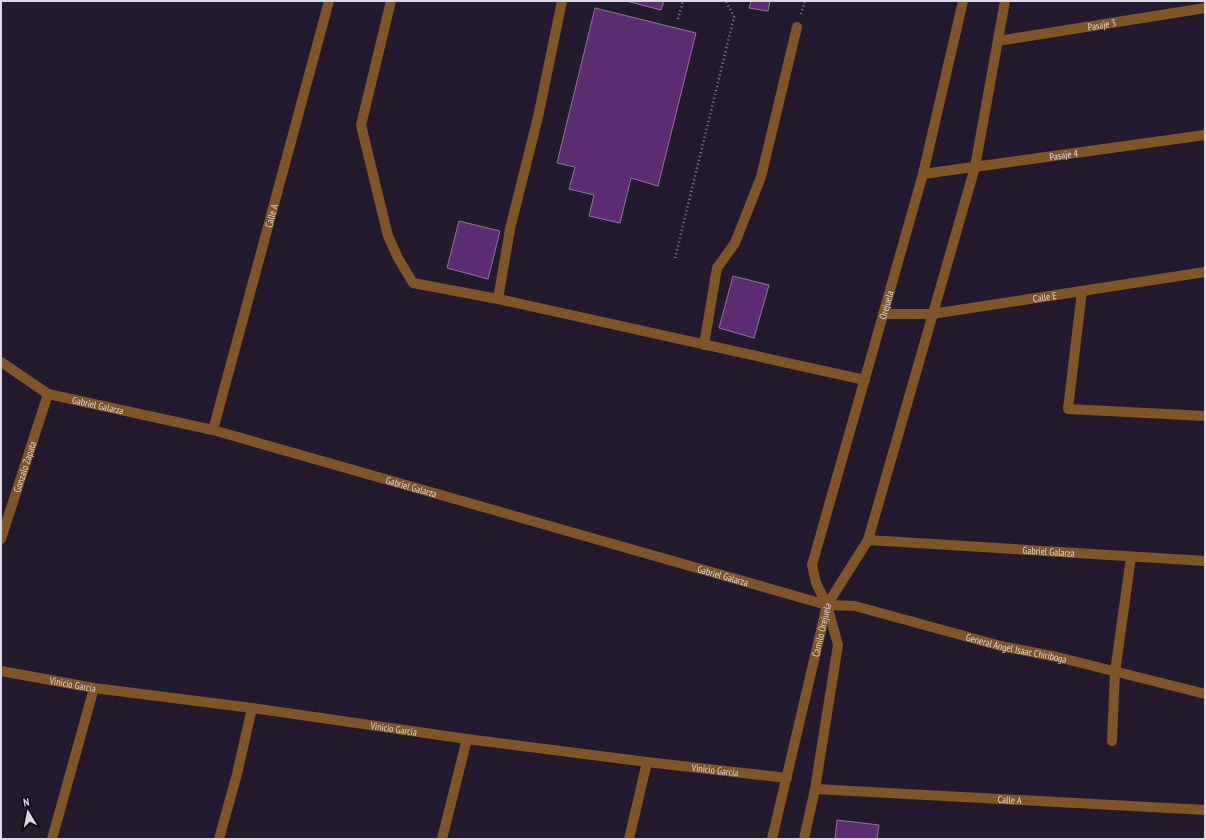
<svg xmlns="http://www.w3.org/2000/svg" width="1206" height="840" viewBox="0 0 1206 840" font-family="'PT Sans Narrow',sans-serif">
<rect width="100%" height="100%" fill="#241a2d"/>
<path fill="#5d2c72" stroke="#897a91" d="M626,1h38l-3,9z
M751,1h19l-2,10 -19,-3z
M595,8l101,25 -38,153 -27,-8 -11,45 -31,-7 5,-21 -25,-6 6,-22 -18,-4z
M459,221l41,10 -12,48 -41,-11z
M733,276l36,9 -15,53 -35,-10z
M837,820l42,5 -2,14h-42z"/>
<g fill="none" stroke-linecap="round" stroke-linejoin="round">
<path stroke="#888090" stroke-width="2.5" stroke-dasharray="1 3" stroke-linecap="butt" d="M801,14l4,-13
M678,19l5,-18
M675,258l59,-241 -8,-16"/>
<g stroke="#7e5428" stroke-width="10">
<path d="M391,1l-30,124 27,111 10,22 15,25 85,16 367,81"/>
<path id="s1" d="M998,41l207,-33"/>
<path id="s2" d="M923,174l282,-39"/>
<path d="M1082,291l-14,118 137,7"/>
<path d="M498,299l12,-70 28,-112 24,-116"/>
<path id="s3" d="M883,314h49l273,-42"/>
<path d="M704,345l13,-77 18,-25 26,-66 36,-150"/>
<path id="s4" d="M1,362l47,32 165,36 614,175 28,1 146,40 56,11 148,37"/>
<path id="s5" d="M213,430l116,-429"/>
<path id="s6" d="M1,539l47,-145"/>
<path id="s7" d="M868,540l337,21"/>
<path id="s8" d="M1,671l93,17 158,20 215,31 180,23 140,16"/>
<path d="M1112,741l3,-69 16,-115"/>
<path id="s9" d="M815,789l390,21"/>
<path d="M52,839l42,-151"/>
<path d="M219,839l18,-65 15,-66"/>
<path d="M442,839l25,-100"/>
<path d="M629,839l18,-77"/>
<path id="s10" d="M772,839l55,-234 41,-65 107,-373 30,-166"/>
<path id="s11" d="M804,839l11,-50 23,-144 -11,-40 -11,-22 -4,-18 111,-391 40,-173"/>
</g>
</g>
<g text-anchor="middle" stroke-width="3" stroke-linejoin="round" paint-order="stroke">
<g font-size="10" fill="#ddd6e3" stroke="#0b070f">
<text dy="4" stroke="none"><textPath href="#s1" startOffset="105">Pasaje 3</textPath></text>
<text dy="4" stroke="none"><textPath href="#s2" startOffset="142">Pasaje 4</textPath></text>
<text dy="4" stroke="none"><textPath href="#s5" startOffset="222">Calle A</textPath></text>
<text dy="4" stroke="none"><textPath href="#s3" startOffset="163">Calle E</textPath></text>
<text dy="4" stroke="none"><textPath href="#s11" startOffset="552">Orejuela</textPath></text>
<text dy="4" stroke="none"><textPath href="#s4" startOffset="108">Gabriel Galarza</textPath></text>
<text dy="4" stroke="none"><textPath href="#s6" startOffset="76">Gonzalo Zapata</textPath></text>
<text dy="4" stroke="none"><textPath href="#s4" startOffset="432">Gabriel Galarza</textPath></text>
<text dy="4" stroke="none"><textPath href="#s7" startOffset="181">Gabriel Galarza</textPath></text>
<text dy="4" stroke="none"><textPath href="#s4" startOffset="756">Gabriel Galarza</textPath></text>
<text dy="4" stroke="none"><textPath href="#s10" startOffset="215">Camilo Orejuela</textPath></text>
<text dy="4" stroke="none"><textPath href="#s4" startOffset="1059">General Angel Isaac Chiriboga</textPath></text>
<text dy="4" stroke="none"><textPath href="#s8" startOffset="73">Vinicio Garcia</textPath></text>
<text dy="4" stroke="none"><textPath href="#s8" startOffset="397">Vinicio Garcia</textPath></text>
<text dy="4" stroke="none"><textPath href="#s8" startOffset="721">Vinicio Garcia</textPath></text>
<text dy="4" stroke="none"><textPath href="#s9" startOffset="195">Calle A</textPath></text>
</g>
</g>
<rect width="1206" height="840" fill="none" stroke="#ddd6e3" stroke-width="4"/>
<g transform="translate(28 812) rotate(350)" stroke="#0b070f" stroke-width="3" paint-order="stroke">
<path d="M0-3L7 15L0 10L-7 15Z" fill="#ddd6e3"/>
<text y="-6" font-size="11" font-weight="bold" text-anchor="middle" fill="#ddd6e3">N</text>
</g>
</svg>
